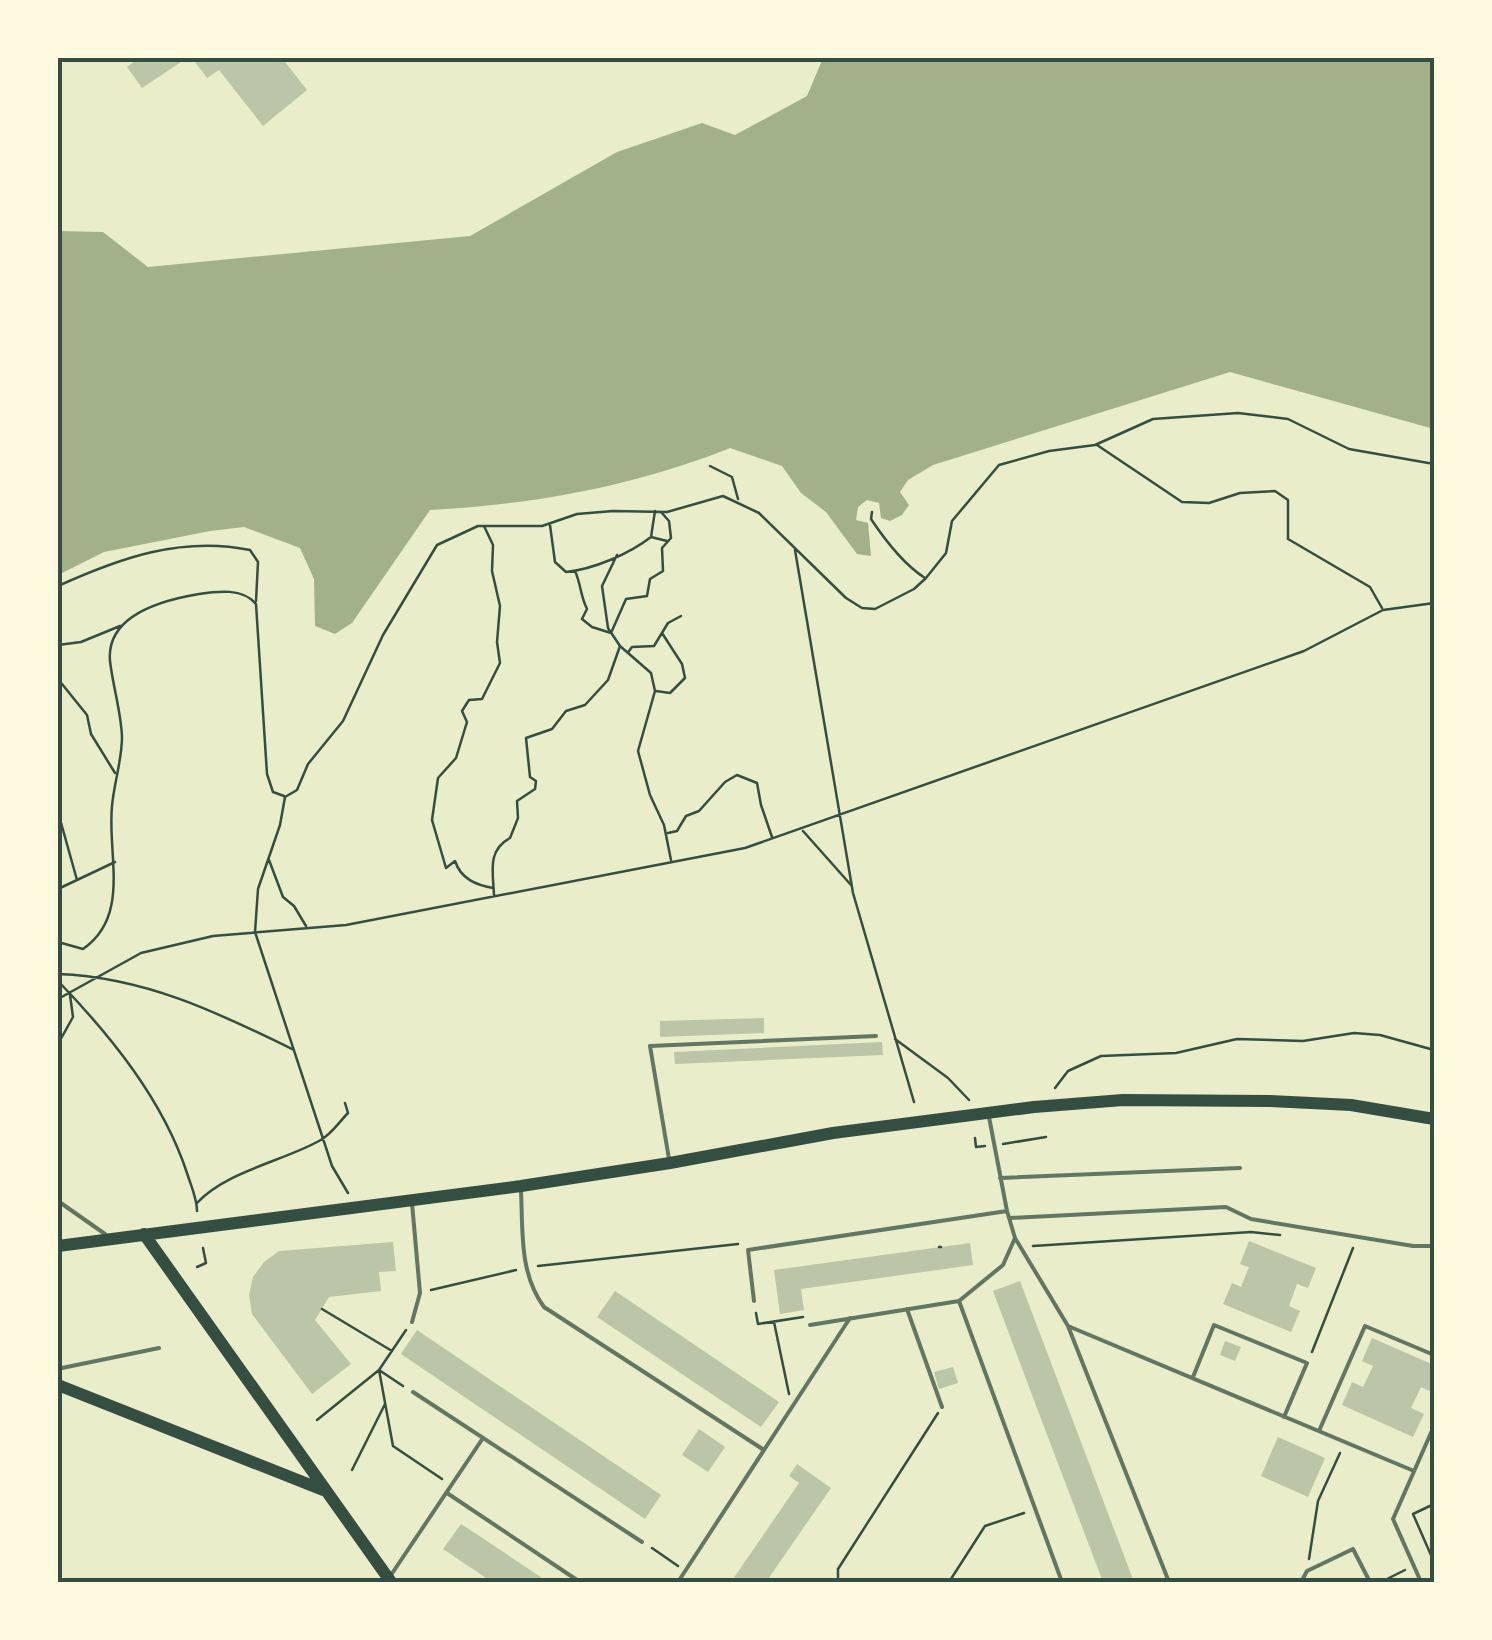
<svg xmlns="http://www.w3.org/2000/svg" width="1492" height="1640" viewBox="0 0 1492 1640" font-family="'Sofia Sans Condensed',sans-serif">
<rect width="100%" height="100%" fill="#e9edc9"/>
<path fill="#a3b18a" d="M823,58h611v371l-204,-57 -297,93 -25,15 -8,12 9,13 -7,10 -12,6 -9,-3 -2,-15 -12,-3 -9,7 -2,13 12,3 3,33 -14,-2 -31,-42 -25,-19 -19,-27 -52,-18c-95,38 -198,57 -300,62l-78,113 -17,11 -20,-8 -1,-47 -14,-31 -56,-21 -34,4 -106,21 -46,23v-344l45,1 45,35 322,-31 147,-84 85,-29 33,12 72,-39z"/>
<path fill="#bcc5a7" d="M139,58h48l-45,30 -15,-21z
M192,58h90l25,32 -44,36 -44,-56 -12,8z
M764,1018v15l-104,4v-16z
M882,1042l1,13 -208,9 -1,-12z
M1249,1241l67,27 -8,20 -11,-4 -8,22 11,5 -9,21 -68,-28 9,-21 9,4 8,-20 -9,-3z
M393,1242l3,29 -17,1 2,19 -52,6 -14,23 36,44 -39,30 -60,-80 -3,-19 4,-18 11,-15 15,-11z
M970,1243l3,22 -172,24 3,21 -24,4 -6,-44z
M1020,1281l114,301h-31l-68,-179 -42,-112z
M615,1291l164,111 -18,25 -164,-110z
M417,1330l244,165 -16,24 -244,-165z
M1372,1338l62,27 -2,27 -11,-5 -10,21 13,6 -11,23 -71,-32 10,-23 11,5 10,-21 -11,-5z
M1225,1341l16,6 -6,14 -15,-6z
M953,1367l5,16 -19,6 -5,-17z
M699,1429l26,18 -17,25 -26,-17z
M1278,1437l47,21 -17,39 -47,-21z
M797,1464l34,24 -65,94h-35l68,-99 -10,-7z
M461,1524l20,13 67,45h-56l-49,-33z"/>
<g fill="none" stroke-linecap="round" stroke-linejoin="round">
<path stroke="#344e41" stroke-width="2.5" d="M1097,445l85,57 27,1 31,-10 35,-2 13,9v39l82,48 12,21
M710,466l22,11 6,22
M872,512l-1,7c14,21 32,45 54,59
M550,525l5,37 11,10c28,-3 63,-18 85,-35l4,-26
M484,526l9,19 -1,26 8,35 -3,36 3,21 -18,36 -13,1 -7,11 5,11 -11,36 -18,20 -6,42 14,48 9,-7c6,18 21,24 38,27
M651,537l16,4
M795,550l58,343 61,209
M617,555l-15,31 6,42 12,18 31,27 4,18 -17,60 12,44 14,30 7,35
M575,571c6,13 5,24 12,38l-5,10 10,8 19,6 15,-34 21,-3 3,-17 13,-8 -1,-23 9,-10 -2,-17 -8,-9
M58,586c62,-28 123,-50 192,-36l8,12 -2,39
M58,645l23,-3 39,-16
M629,651l3,-4 22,-1 14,-23 13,-7
M58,679l29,36 4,19 24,39
M656,691l14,2 15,-15 -3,-14 -20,-31
M58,744v12
M58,812l19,68
M803,831l48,54
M668,833l9,-2 9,-15 13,-5 26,-29 12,-7 20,8 4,22 11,32
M269,860l14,37 11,9 12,20
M58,889l57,-27
M494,895c-1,-23 -7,-45 16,-57l8,-20 -1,-17 18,-12 1,-8 -6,-4 -4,-39 26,-9 14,-18 19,-6 23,-25 12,-34
M58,942l25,7c48,-33 24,-95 29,-143 2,-23 10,-46 10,-69 -1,-26 -9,-50 -12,-76 -4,-46 53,-61 89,-67 19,-3 44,-6 57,10l11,170 6,18 11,4
M58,974c86,3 159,38 236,76
M58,981c53,55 105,119 129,192 4,13 10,25 10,38
M58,999l83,-46 72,-17 133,-11 399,-77 559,-197 79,-41 51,-7
M895,1039l53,39 21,22
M58,1044l15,-27 -3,-22
M1055,1088l13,-17 33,-15 75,-3 61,-14 66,2 51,-8 26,2 54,15
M975,1138l1,9 9,-1
M1003,1144l43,-7
M348,1193l-16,-27 -77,-234 3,-43 22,-64 5,-28 12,-7 11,-26 35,-43 40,-86 54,-90 41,-19h64l35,-12 36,-3 54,1 56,-16 36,17 87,85 16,10 13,1 39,-20 12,-11 20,-25 6,-32 47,-56 50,-14 46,-6 58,-26 85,-6 50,6 61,30 85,15
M197,1203c28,-31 86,-42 122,-62 12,-6 20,-19 29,-28l-3,-10
M1033,1246l218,-14 29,3
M939,1247h2
M538,1266l200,-22
M197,1267l9,-4 -3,-15
M431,1290l85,-20
M322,1309l70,42
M756,1313l2,11 45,-7
M774,1322l15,72
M1312,1352l41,-104
M403,1386l-24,-16 27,-40
M317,1420l62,-50 14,76 49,33
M352,1470l33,-66
M1434,1504l-21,10 21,48
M652,1548l26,18
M1309,1559l9,-58 22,-48
M838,1582v-13l100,-156
M949,1582l36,-56 39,-13
M1381,1582l24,-12"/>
<path stroke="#617663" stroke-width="4" d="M989,1117l18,94 8,27 53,88 101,256
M669,1159l-19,-113 226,-10
M1000,1178l240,-10
M521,1191c2,40 -2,82 23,116l220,143
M58,1201l47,33
M1010,1218l216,-11 25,12 162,27h21
M754,1301l-6,-51 259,-39
M959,1301l103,281
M907,1309l35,98
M412,1322l8,-29 -8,-90
M810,1325l149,-24 44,-36 12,-27
M1068,1326l346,145
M58,1364l4,4 97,-20
M1193,1377l21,-52 93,38 -23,54
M413,1392l229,150
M1319,1431l46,-105 69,29
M447,1493l133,89
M391,1575l92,-137
M678,1582l172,-264
M1301,1582l6,-11 46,-22 17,33
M1421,1582l-28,-63 41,-93"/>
<path stroke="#344e41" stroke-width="12" d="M144,1234l247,348
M58,1246l463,-60 149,-23 163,-30 201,-26 89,-7 147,1 81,4 83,14
M58,1385l265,105"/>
</g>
<rect width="1492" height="1640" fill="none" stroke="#fefae0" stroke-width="120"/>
<rect x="60" y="60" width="1372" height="1520" fill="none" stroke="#344e41" stroke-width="4"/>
</svg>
